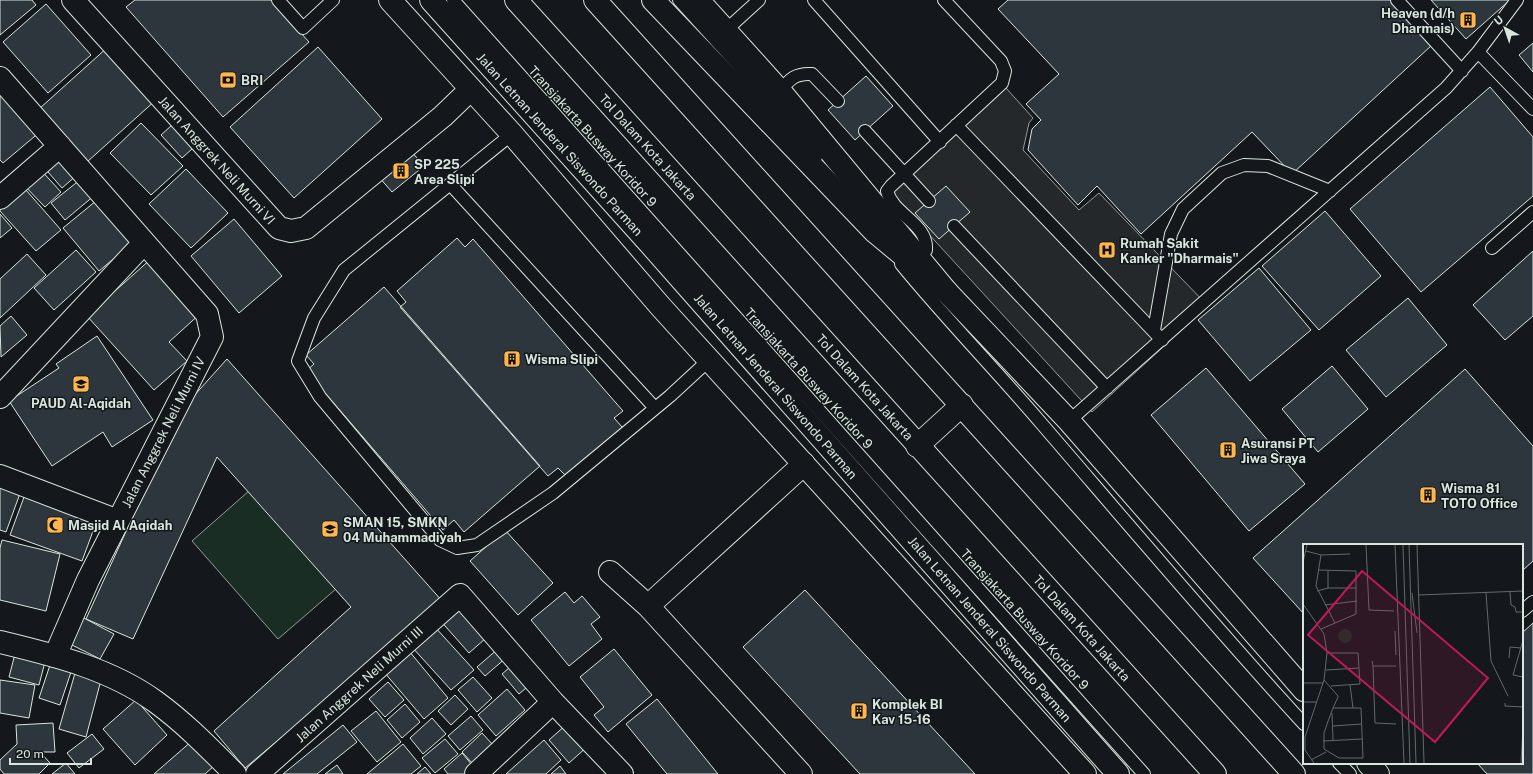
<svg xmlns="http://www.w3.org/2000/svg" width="1533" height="774" viewBox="0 0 1533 774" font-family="'Public Sans',sans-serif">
<rect width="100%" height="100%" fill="#14181c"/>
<path fill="#1a2d24" stroke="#939e99" d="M258,483l86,99 -66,57 -86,-98z"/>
<path fill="#24282b" stroke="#939e99" d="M1006,88l27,30 -4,5 -6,27 56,60 20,-17 109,113 -116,106 -201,-219z"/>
<path fill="#2c363c" stroke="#d8e6dc" d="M0,0h32l4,5 -36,30z
M135,0h136l38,42 -86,75 -97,-110z
M1008,0h382l42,45 -140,129 -40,-42 -111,102 -44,-48 -19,19 -50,-55 4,-21 9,-9 -15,-16 33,-30 -61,-65z
M1431,0h79l-44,39z
M46,4l45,51 -43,38 -45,-51z
M1533,43v29l-14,-17z
M109,46l48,53 -70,63 -48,-53z
M318,47l64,72 -88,79 -64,-71z
M866,76l27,30 -38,34 -27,-30z
M0,85l41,46 -38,32 -3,-3z
M1490,87l43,50v59l-112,96 -71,-83z
M141,123l42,43 -32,29 -41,-42z
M172,125l21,23 -11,10 -21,-23z
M56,150l21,25 -15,13 -21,-24z
M410,150l14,16 -32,26 -14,-16z
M38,167l23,25 -16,15 -24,-25z
M186,169l42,44 -37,35 -42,-44z
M81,179l14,16 -30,25 -14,-17z
M19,182l42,48 -25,21 -36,-40v-12z
M946,186l24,26 -31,27 -24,-26z
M102,196l35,43 -38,32 -36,-43z
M1325,211l56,65 -62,54 -57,-64z
M0,214l12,14 -12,10z
M234,219l48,57 -43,37 -48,-57z
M457,238l8,9 8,-8 150,172 -9,7 9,10 -56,49 -9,-9 -10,8 -148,-169 6,-5 -9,-11z
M76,250l20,22 -42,38 -20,-22z
M1533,251v65l-28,24 -32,-35z
M27,254l19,21 -46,43v-39z
M152,258l50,54 -33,30 18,19 -33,29 -67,-74z
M1259,268l52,62 -61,51 -52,-61z
M384,287l156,179 -76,66 -10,-12 -11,10 -137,-159 8,-7 -8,-9z
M1408,298l39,47 -61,52 -40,-47z
M11,316l16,19 -26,22 -1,-31z
M97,336l56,84 -41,27 -9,-15 -51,34 -43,-65 50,-33 -3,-4z
M227,359l216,243 -198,166 -31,-37 137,-124 -134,-150 -84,182 -47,-20 96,-210z
M1332,366l36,43 -50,43 -36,-43z
M1206,368l99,116 -56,47 -98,-116z
M1465,369l68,77v115l-11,10v-26h-218v69l-51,-56z
M0,480l22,8 -16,44 -6,-2z
M27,489l72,26 -17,46 -72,-26z
M505,530l48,53 -35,32 -48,-54z
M2,540l58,14 -14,57 -46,-11v-52z
M805,590l170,184h-115l-117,-127z
M565,592l9,11 8,-7 18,21 -9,7 11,15 -33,27 -38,-46z
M455,602l31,36 -17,15 -31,-35z
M84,618l30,16 -14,25 -30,-15z
M1533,623v151h-46l-10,-11h45v-130z
M434,626l40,44 -23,20 -40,-44z
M499,648l8,9 -22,19 -8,-9z
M614,649l38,46 -44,37 -14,-17 10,-8 -24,-30z
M16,650l30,8 -7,27 -30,-8z
M409,651l39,47 -24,21 -40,-47z
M51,662l21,7 -12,36 -21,-7z
M516,662l17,20 -14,12 -17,-20z
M75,673l26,7 -15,57 -27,-8z
M473,677l19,21 -15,14 -19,-22z
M0,680l35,5 -6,33 -29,-5z
M388,682l16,18 -19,17 -16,-18z
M507,689l18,21 -29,26 -18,-21z
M455,695l13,14 -17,16 -13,-14z
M657,699l61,75h-51l-41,-50z
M136,700l31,35 -32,30 -32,-36z
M405,704l15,18 -18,16 -15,-18z
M376,711l25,31 -24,20 -26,-31z
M471,716l12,14 -23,20 -12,-14z
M432,718l14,16 -23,20 -13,-16z
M53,723l2,29h-15l10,11 -11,11h-35l-4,-5v-9l17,-16 -1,-19z
M567,724l21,22 -19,17 -20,-23z
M343,725l14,17 -40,32h-34z
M482,733l11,12 -20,19 -11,-12z
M92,734l12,15 -25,19 -12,-15z
M445,739l13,15 -23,19 -13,-15z
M193,740l22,25 -10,9h-51z
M544,740l17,20 -15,14h-40z
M403,744l18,22 -10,8h-44z
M462,753l11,13 -9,8h-16l-4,-5z
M66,763l9,11h-23z
M337,765l6,9h-18z
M560,766l6,8h-15z
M425,767l6,7h-14z"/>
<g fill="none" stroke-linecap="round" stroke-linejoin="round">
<g stroke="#d8e6dc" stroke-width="14">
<path id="service" d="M278,0l25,28 30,-28
M453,0l691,774
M679,0l102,112 35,45
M814,0l126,142
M1397,0l65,71
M726,30l33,-30
M1478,52l55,57
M780,91c10,-12 15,-18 32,-17l26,27
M956,125l206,215
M865,131l64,70
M512,134l-168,136 -30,48 -16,43 22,36 120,143 17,8 20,-3 76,-52 117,-97 39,-36
M451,185l204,223
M954,226l153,162
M1492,248l41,-36
M919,259l7,-9c2,-27 -33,-35 -39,-59l4,-5 111,-103 3,-12 -4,-10 -57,-61
M901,264c45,55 94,105 140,159 87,101 173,203 263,301
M1154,330l17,-96 12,-25 39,-36 22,-8 24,1 62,25
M1069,421l377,-333 32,-36 39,-52
M1522,611l11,-9
M1339,763l11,11"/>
</g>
<g stroke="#d8e6dc" stroke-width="24">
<path id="minor" d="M73,0l206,228 12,3 15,-3 137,-112 27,-26
M0,78l207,236 5,23 -124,243 -33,76
M0,198l60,-52
M0,397l144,-154
M0,476l118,45
M610,572l38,34 156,-142
M648,606l153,168
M257,774l203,-179 93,107 69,72
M476,774l77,-72"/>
</g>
<g stroke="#d8e6dc" stroke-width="24">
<path id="tertiary" d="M0,642c54,13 111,27 156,60 29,21 54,47 79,72"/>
</g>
<g stroke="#d8e6dc" stroke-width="24">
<path id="trunk" d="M390,0l122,134 149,173 424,467
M431,0l220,245 467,529
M698,0l82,91 166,200 123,130 235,269
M1368,763l10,11"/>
</g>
<g stroke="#d8e6dc" stroke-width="24">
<path id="motorway" d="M516,0l699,774
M595,0l699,774
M653,0l221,231 72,60
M917,446l45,-41"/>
</g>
<use href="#service" stroke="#14181c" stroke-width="12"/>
<use href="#minor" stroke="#14181c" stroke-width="22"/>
<use href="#tertiary" stroke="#14181c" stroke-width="22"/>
<use href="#trunk" stroke="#14181c" stroke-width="22"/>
<use href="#motorway" stroke="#14181c" stroke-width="22"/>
</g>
<defs>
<g id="building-square" transform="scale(0.9)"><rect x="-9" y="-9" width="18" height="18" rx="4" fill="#ffb74d" stroke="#14181c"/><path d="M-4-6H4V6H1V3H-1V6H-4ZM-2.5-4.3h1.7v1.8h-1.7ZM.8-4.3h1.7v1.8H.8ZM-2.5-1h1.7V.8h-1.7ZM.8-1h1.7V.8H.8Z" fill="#111"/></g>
<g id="bank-square" transform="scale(0.9)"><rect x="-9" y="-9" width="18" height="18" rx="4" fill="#ffb74d" stroke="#14181c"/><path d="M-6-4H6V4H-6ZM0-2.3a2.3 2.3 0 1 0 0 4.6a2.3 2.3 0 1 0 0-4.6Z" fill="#111"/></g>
<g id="hospital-square" transform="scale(0.9)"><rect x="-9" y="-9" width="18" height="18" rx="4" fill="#ffb74d" stroke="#14181c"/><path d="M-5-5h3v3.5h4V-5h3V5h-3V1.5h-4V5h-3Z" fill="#111"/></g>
<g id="school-square" transform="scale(0.9)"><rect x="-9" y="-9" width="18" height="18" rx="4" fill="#ffb74d" stroke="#14181c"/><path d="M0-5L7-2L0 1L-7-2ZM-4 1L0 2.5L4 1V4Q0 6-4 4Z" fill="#111"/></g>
<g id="mosque-square" transform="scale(0.9)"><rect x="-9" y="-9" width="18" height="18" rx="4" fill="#ffb74d" stroke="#14181c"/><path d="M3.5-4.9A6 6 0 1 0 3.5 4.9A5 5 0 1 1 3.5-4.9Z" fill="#111"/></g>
</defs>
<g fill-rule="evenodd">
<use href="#building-square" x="1468" y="20"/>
<use href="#bank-square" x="228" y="80"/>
<use href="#building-square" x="401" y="171"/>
<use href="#hospital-square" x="1107" y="250"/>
<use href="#building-square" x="512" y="359"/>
<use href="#school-square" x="81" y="384"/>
<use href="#building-square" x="1228" y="450"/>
<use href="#building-square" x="1428" y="495"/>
<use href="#mosque-square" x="55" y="525"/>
<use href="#school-square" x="330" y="529"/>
<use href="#building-square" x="859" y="711"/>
</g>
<g text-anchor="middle" stroke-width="3" stroke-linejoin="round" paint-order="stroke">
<g font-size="13" font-weight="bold" fill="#d8e6dc" stroke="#14181c" text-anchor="start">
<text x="1455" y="18" text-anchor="end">Heaven (d/h<tspan x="1455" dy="15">Dharmais)</tspan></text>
<text x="241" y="85">BRI</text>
<text x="414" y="169">SP 225<tspan x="414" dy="15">Area Slipi</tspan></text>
<text x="1120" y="248">Rumah Sakit<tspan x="1120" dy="15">Kanker "Dharmais"</tspan></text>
<text x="525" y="364">Wisma Slipi</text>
<text x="81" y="408" text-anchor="middle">PAUD Al-Aqidah</text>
<text x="1241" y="448">Asuransi PT<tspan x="1241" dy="15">Jiwa Sraya</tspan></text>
<text x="1441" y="493">Wisma 81<tspan x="1441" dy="15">TOTO Office</tspan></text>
<text x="343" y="527">SMAN 15, SMKN<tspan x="343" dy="15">04 Muhammadiyah</tspan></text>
<text x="68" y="530">Masjid Al Aqidah</text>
<text x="872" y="709">Komplek BI<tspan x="872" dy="15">Kav 15-16</tspan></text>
</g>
<g font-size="13" fill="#d8e6dc" stroke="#14181c">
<text transform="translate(593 136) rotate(48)" y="5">Transjakarta Busway Koridor 9</text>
<text transform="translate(560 144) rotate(48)" y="5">Jalan Letnan Jenderal Siswondo Parman</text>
<text transform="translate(648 147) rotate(48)" y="5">Tol Dalam Kota Jakarta</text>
<text transform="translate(217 160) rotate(48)" y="5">Jalan Anggrek Neli Murni VI</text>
<text transform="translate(809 378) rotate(48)" y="5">Transjakarta Busway Koridor 9</text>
<text transform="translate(776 386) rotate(49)" y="5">Jalan Letnan Jenderal Siswondo Parman</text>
<text transform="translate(865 387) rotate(48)" y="5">Tol Dalam Kota Jakarta</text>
<text transform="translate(163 432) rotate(-63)" y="5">Jalan Anggrek Neli Murni IV</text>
<text transform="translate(1025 619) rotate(48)" y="5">Transjakarta Busway Koridor 9</text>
<text transform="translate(1082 628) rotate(48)" y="5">Tol Dalam Kota Jakarta</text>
<text transform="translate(990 629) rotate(49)" y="5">Jalan Letnan Jenderal Siswondo Parman</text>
<text transform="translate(359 684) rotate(-42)" y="5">Jalan Anggrek Neli Murni III</text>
</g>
</g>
<g transform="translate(1303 544)">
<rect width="220" height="220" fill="#14181c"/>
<path d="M35 92a7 7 0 1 1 14 0a7 7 0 1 1-14 0Z" fill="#1a2d24"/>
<path fill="none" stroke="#626a69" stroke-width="1" d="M63,1l3,65 25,1M92,1l9,218M100,1l7,218M106,1l7,218M114,1l7,218M3,7l15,4 29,-1M18,11l-5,31 19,37M0,18l4,-17M15,26l38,1v43l-35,15M25,27v17M14,47l11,-3h28M207,48l1,13 4,2 1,5h7M109,49l5,40M183,49l5,68 17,35M115,51l105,-4M0,60l21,30 3,19 -3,27 -19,57v13l9,13M22,61l32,-4M92,87l1,24M220,96l-10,35 10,2M24,109h31l2,31 -29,2M206,114l1,-11 11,1M69,117l1,5h23M70,122l2,57 21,1M23,126l33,-2M21,136l14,16v1l-5,11 -6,16 -3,9v16l15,9h24l-2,-50h-28M0,139h20M47,141l3,23M0,158h13M202,159v3l18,1M29,169l1,27M30,182l29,-2M20,197l39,-2M8,216l15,-8M218,219l2,-35"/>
<path fill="#c2185b" fill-opacity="0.15" stroke="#c2185b" stroke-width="2" d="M59,27l126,107 -53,64 -127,-107z"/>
<rect width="220" height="220" fill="none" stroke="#d8e6dc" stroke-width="2"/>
</g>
<g transform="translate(1505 28) rotate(320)" stroke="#14181c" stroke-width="3" paint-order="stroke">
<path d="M0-3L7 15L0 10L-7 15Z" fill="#d8e6dc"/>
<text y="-6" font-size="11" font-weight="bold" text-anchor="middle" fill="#d8e6dc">U</text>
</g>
<path d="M10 758v6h81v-6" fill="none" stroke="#d8e6dc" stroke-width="2"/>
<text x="16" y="758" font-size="12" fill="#d8e6dc" stroke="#14181c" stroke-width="3" paint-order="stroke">20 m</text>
</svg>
